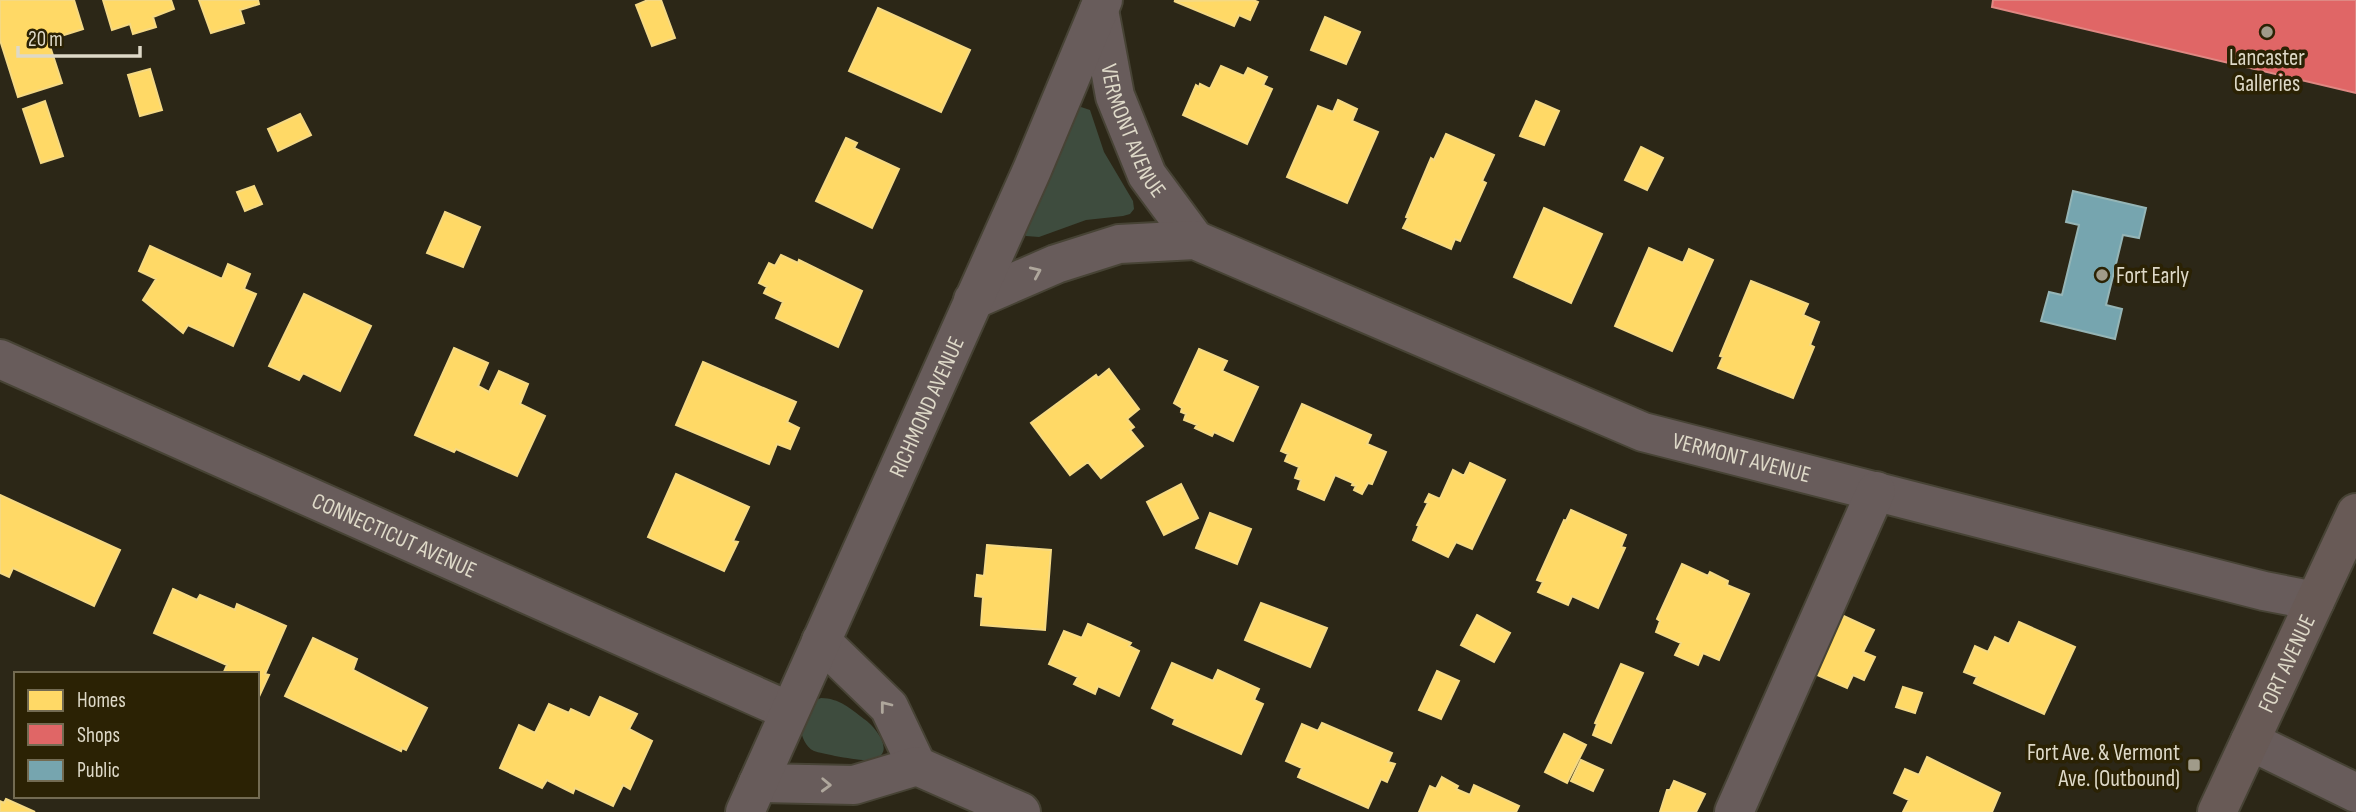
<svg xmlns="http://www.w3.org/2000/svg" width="2356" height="812" viewBox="0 0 2356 812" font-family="'Sofia Sans Condensed',sans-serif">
<rect width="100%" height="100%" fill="#2c2717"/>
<path fill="#3e4c3e" d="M1078,106l12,4 14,42 29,49 1,8 -4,5 -7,2 -37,4 -47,17 -13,-1 -4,-5z
M821,698c18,0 30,11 43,21 12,8 33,35 8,41 -7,2 -50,-6 -58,-9 -9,-4 -12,-15 -14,-23l14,-27z"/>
<path fill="#ffd966" stroke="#f5d983" stroke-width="2" d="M0,0h74l9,29 -35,11 14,43 -44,14 -18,-57z
M103,0h68l3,9 -21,8 3,10 -23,7 -3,-10 -18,6z
M199,0h59l1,4 -19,6 4,13 -33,10z
M648,0h13l14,38 -23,8 -16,-41z
M1253,0l5,2 -8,18 -11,-5 -5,11 -60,-25z
M878,8l92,42 -29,62 -92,-41z
M1325,17l35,15 -14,32 -35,-14z
M1221,66l23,10 4,-8 19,9 -4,8 9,4 -25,55 -64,-29 13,-30 3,2 1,-3 10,5z
M150,69l12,41 -22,6 -12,-41z
M1338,100l19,9 -5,12 26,11 -31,71 -60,-26 31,-71 15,6z
M45,101l18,55 -22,7 -18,-54z
M1536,101l23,10 -15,34 -24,-9z
M300,114l11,21 -33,16 -10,-22z
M1446,134l48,21 -12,26 4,2 -26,58 -5,-2 -4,10 -48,-21 5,-10 -2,-1 25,-59 3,2z
M846,138l11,5 -3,5 45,21 -27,59 -56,-27z
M1641,147l22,11 -16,32 -22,-10z
M254,186l8,18 -17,7 -8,-19z
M1544,208l58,26 -31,69 -57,-26z
M445,212l35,15 -17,40 -36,-14z
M150,246l72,33 6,-15 22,10 -6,15 12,5 -23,52 -45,-21 -5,8 -40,-33 13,-21 -17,-8z
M1649,248l34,15 6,-14 24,11 -41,91 -57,-25z
M781,255l17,8 1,-3 63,31 -24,56 -62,-29 7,-16 -19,-9 3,-6 -8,-4 10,-20 6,3z
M1751,281l57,23 -5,11 16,7 -9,23 4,2 -21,51 -75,-30 5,-11 -3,-1z
M304,294l67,32 -31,65 -37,-18 -4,7 -30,-14z
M454,348l34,15 -10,23 11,6 10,-21 29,13 -8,20 25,12 -28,60 -61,-27 -2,3 -39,-17z
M1199,349l28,12 -5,10 36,16 -25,54 -19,-9 -2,4 -17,-8 2,-3 -13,-5 2,-6 -5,-2 1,-4 -8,-5z
M703,362l93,40 -9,20 12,6 -9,21 -13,-5 -8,20 -93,-39z
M1109,369l30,40 -12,10 7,8 -4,3 13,16 -42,32 -13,-16 -18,13 -39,-52 65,-48 2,3z
M1302,404l69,31 -4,9 19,8 -14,32 -4,-1 -6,11 -8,-4 2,-4 -4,-1 1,-2 -18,-8 -11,25 -26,-11 3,-9 -6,-2 4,-11 -14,-6 3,-7 -7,-3z
M1470,463l35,17 -33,69 -16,-7 -8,15 -35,-17 6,-14 -2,-1 11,-22 -3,-1 4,-8 11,5 13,-29 11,6z
M676,474l73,33 -16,34 5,1 -14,29 -76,-34z
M1181,484l17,34 -34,17 -17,-33z
M0,495l120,55 -26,56 -81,-38 -4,9 -9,-4z
M1571,510l55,25 -5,12 4,1 -27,60 -26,-12 -4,9 -30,-13 5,-10 -6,-2 27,-60 2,1z
M1210,513l41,16 -14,35 -41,-16z
M987,545l64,5 -6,80 -64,-5 2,-28 -8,-1 2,-21 7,1z
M1682,564l26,12 2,-4 18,9 -1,4 22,9 -30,66 -16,-7 -5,12 -23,-10 6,-12 -25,-11 4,-11 -3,-2z
M173,589l24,11 3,-5 35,15 2,-6 49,22 -21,48 4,1 -12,26v-27h-34l4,-9 -73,-32z
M1261,603l66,25 -17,39 -65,-27z
M1835,612l39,18 -11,22 12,5 -11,23 -11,-5 -6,13 -39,-17z
M1477,615l33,18 -16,29 -33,-17z
M2019,622l56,25 -31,67 -70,-31 3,-6 -13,-5 11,-26 13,6 7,-15 14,7z
M1088,624l43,19 -2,3 10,5 -20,45 -21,-10 -3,8 -21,-10 4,-7 -29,-13 15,-33 18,7z
M313,638l44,21 -4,11 74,38 -21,42 -4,-2 -1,3 -116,-55z
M1172,663l41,18 5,-11 41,19 -5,11 9,4 -22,50 -68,-30 2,-5 -23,-11z
M1621,664l22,9 -32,70 -18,-8 4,-11 -2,-1z
M1437,671l22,10 -18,38 -22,-9z
M1903,687l19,6 -7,20 -19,-6z
M600,697l37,17 -8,15 23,12 -22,48 -7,-4 -10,21 -38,-18 -2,5 -26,-13 -5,8 -42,-20 19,-43 16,8 14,-29 20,9 2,-4 19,9z
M1322,723l70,30 -4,9 7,2 -8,18 -6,-3 -13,29 -70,-31 4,-9 -16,-7 16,-37 16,7z
M1564,734l22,11 -19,38 -22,-11z
M1927,757l73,36 -8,19h-89l6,-12 -15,-7 11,-24 14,6z
M1581,760l22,10 -10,21 -22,-10z
M1442,777l16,9 -2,3 14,6 4,-10 45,21 -3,6h-97l11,-26 6,3z
M1674,781l31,13 -9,18h-36l7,-22h3z
M6,799l29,13h-35v-11l4,2z"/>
<path fill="#e06666" stroke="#df8883" stroke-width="2" d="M1993,0h363v93l-364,-86z"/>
<path fill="#76a5af" stroke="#95b5b6" stroke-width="2" d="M2073,191l73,17 -7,30 -16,-3 -17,70 16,4 -7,30 -74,-18 8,-29 13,3 17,-70 -13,-3z"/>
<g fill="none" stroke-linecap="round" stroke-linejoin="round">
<g stroke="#474335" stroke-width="42">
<g id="minor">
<path id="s1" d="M1099,10l16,86 32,79 48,65"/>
<path id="s2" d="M973,300l83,-36 63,-20 76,-4 448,192 621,159 51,10"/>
<path id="s3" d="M0,359l789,352"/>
<path d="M821,641l68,66 28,59"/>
<path d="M2250,741l106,52"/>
<path d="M758,783l96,2 63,-19 104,46"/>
<path id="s4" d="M745,812l287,-642 71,-170"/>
<path d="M1734,812l142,-321"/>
</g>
</g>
<g stroke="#474335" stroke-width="42">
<g id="major">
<path id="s5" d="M2217,812l139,-299"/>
</g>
</g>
<use href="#minor" stroke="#685c5b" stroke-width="38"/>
<use href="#major" stroke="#685a56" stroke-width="38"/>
</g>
<defs><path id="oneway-chevron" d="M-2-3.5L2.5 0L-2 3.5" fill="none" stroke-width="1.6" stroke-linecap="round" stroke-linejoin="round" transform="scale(1.75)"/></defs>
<g stroke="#afa79c">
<use href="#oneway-chevron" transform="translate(1036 272) rotate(-24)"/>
<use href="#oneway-chevron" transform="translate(885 706) rotate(-128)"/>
<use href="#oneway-chevron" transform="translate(826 785) rotate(2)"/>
</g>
<g fill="#a09b8a" stroke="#2b2204" stroke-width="2.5">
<circle cx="2267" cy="32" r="7"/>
<circle cx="2102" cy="275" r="7"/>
<rect x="2187" y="758" width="14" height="14" rx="3.5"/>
</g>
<g text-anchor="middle" stroke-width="7" stroke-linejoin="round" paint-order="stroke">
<g font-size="23" fill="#ded9c8" stroke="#2b2204">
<text x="2267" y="65">Lancaster<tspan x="2267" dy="26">Galleries</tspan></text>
<text x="2116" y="283" text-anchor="start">Fort Early</text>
<text x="2180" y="760" text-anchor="end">Fort Ave. &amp; Vermont<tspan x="2180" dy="26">Ave. (Outbound)</tspan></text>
</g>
<g font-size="23" fill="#ded9c8" stroke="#2b2204">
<text dy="8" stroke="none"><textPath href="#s1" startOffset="126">VERMONT AVENUE</textPath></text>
<text dy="8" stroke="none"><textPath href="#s4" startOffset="444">RICHMOND AVENUE</textPath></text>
<text dy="8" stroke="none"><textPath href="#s2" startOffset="822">VERMONT AVENUE</textPath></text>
<text dy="8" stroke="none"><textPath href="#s3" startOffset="432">CONNECTICUT AVENUE</textPath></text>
<text dy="8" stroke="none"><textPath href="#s5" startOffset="164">FORT AVENUE</textPath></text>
</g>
</g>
<rect x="14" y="672" width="245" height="126" fill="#2b2204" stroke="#736b52" stroke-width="2"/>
<rect x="28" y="690" width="35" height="21" fill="#ffd966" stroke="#736b52" stroke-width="2"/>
<text x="77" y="707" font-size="21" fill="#ded9c8">Homes</text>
<rect x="28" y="724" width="35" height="21" fill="#e06666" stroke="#736b52" stroke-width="2"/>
<text x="77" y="742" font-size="21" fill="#ded9c8">Shops</text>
<rect x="28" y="760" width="35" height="21" fill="#76a5af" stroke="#736b52" stroke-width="2"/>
<text x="77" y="777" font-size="21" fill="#ded9c8">Public</text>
<path d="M18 46v10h122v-10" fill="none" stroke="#ded9c8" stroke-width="3.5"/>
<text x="28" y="46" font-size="21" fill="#ded9c8" stroke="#2b2204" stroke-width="5" paint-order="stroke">20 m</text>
</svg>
